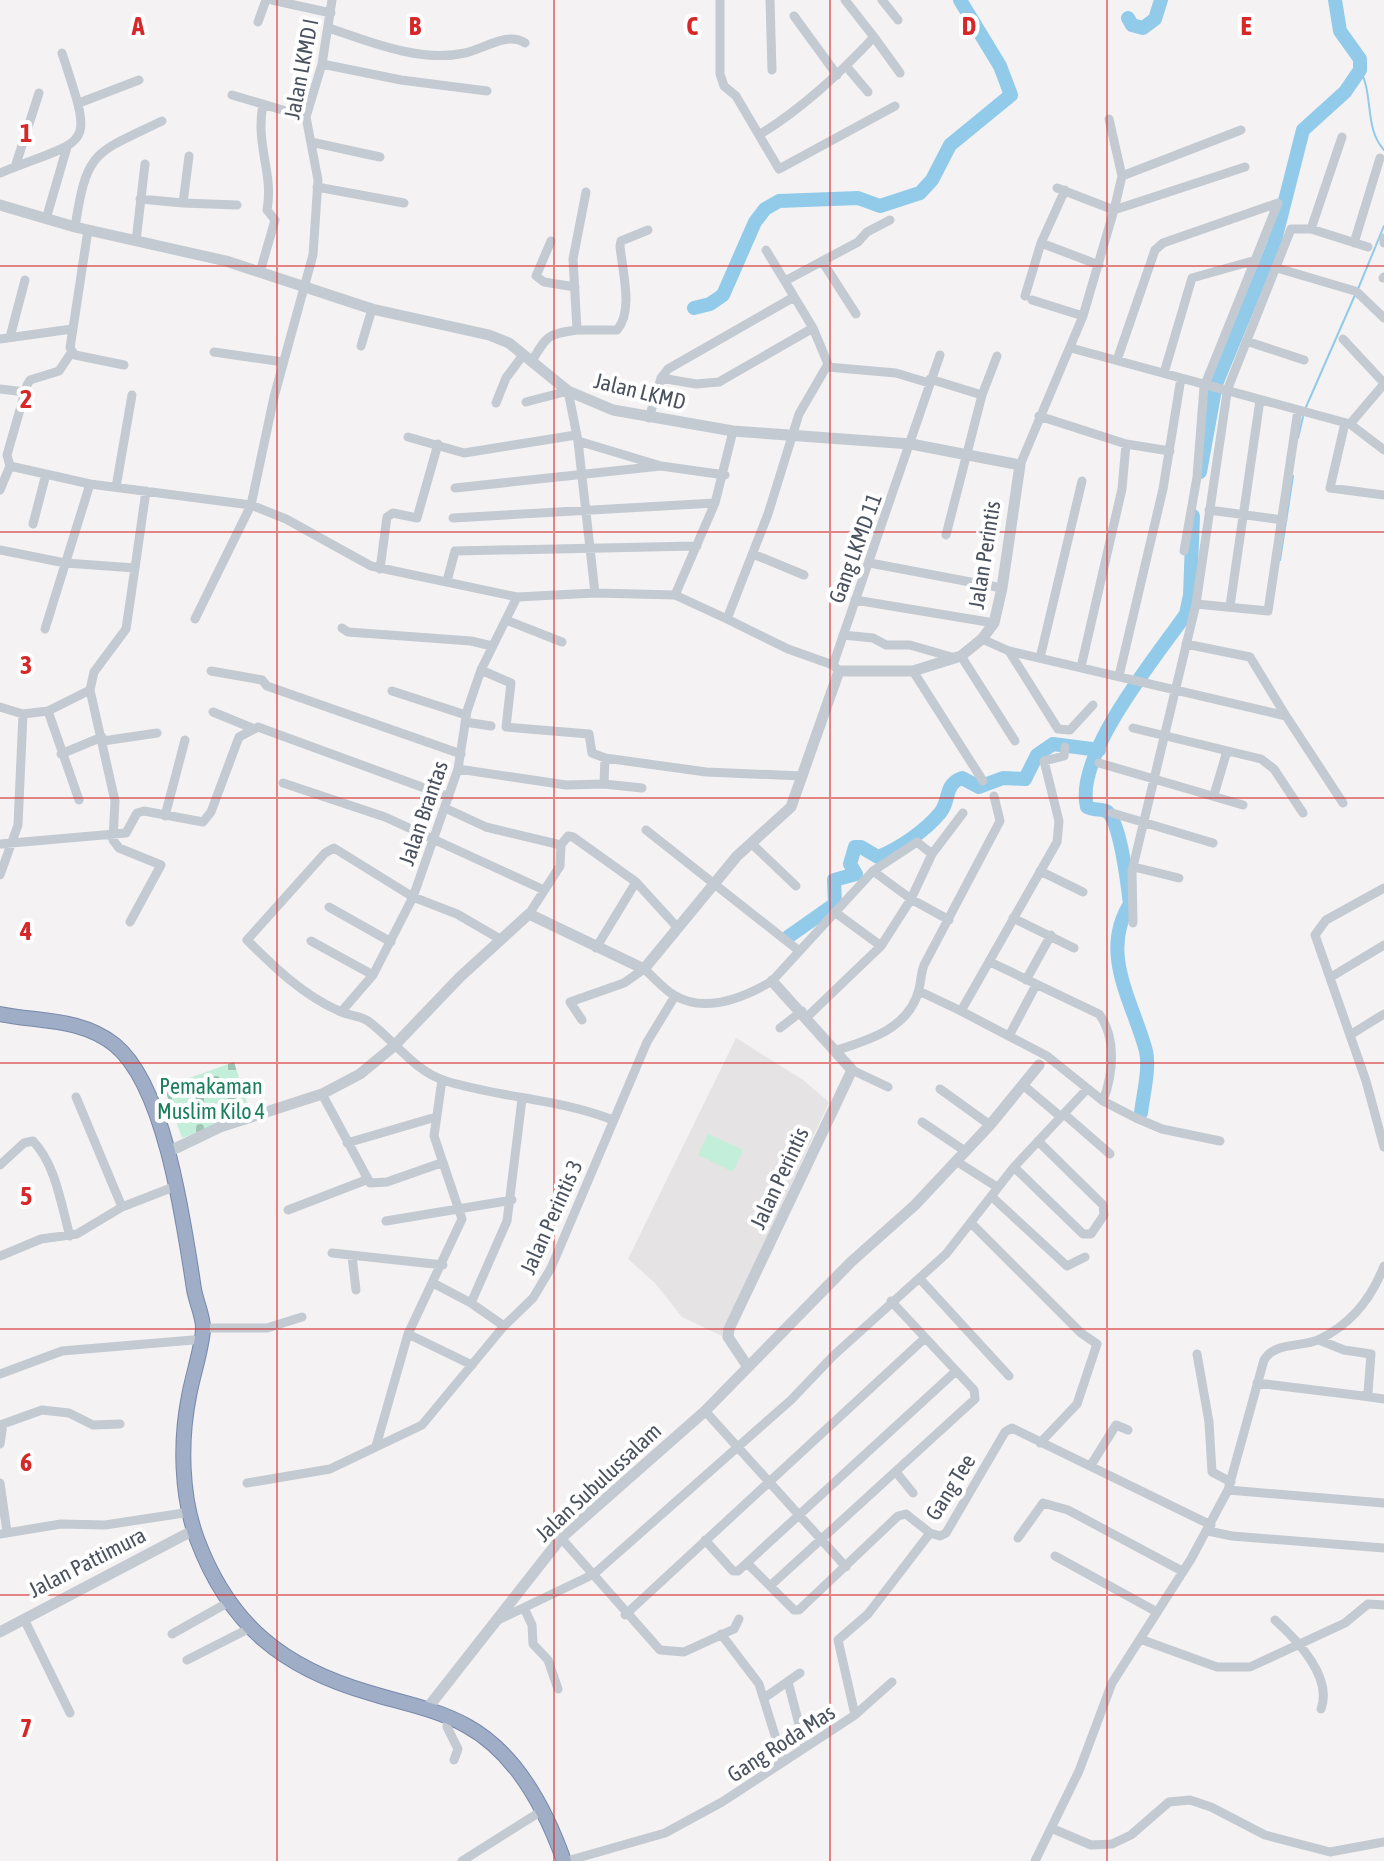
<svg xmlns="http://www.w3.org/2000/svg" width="1384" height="1861" viewBox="0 0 1384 1861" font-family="'Asap Condensed',sans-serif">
<defs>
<pattern id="cemetery-stones" width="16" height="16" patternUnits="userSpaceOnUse" patternTransform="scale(2)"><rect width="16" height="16" fill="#c3efda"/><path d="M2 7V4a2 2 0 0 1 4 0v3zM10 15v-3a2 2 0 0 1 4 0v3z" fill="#a0c4b4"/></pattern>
</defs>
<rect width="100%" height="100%" fill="#f4f2f2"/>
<path fill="#e5e3e4" d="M736,1038l67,42 26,22 -107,234 -40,-19 -27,-34 -27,-24z"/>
<path fill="url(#cemetery-stones)" d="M234,1062l16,50 -68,26 -18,-51z"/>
<path fill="#c3efda" d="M708,1134l35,16 -10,22 -35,-17z"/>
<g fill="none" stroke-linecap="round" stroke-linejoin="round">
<path stroke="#92cbea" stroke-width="2" d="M1360,70c14,25 4,58 24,80
M1358,289l26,-63
M1306,407l49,-112
M1298,438l5,-21
M1280,560l13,-84"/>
<path stroke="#92cbea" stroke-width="14" d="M1128,18l4,7 11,3 12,-9 6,-19
M694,308l16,-4 13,-9 32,-73 10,-13 14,-8 79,-3 22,8 40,-13 12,-13 18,-35 61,-50 -11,-29 -40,-66
M1200,472l16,-88 58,-140 29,-114 42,-38 15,-22v-11l-20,-28 -5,-31
M788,937l47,-33 -1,-24 22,-6 -6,-10 5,-17h6l17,10c21,-8 47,-26 62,-44 11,-13 3,-28 22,-35l17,9 24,-9 22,1 12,-24 16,-11 46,6
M1141,1113c2,-18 9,-44 5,-62 -13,-49 -47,-98 -16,-147 -2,-16 -10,-87 -24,-93 -7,-3 -12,0 -19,-4 -13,-52 70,-151 99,-193l4,-19 3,-79"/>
<g stroke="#78a" stroke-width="16">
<path id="trunk" d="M0,1014c40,8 81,4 115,31 51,42 69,180 79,244 2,13 10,29 9,41 -2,22 -10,44 -14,66 -9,45 -8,100 8,143 32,86 86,129 173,154 32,10 67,16 97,33 49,27 79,84 97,135"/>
</g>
<path stroke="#c3cad2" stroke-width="9" d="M272,0l59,13
M720,0v74l4,12 12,10 43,73 116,-63
M770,0l2,70
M882,0l16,20
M794,16l43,59
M258,22l8,-22
M329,28c41,14 92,35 136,25 19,-4 43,-22 60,-10
M874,37l26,36
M322,64l79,16 86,11
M846,66l22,26
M232,95l74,22
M79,103l60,-23
M1109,119l13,57
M759,135c44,-27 80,-61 115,-98l-29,-37
M311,142l69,15
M15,167l24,-74
M0,173c91,-37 95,-20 62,-120
M317,187l87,16
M1057,188l57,22 8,-34 119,-46
M1065,190l-24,53 58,22
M140,199l43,4 6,-47
M183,203l54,2
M46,219l21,-72
M75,227c12,-78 19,-73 87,-106
M1311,229l31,-92
M88,230l-18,118 5,7 49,10
M1384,238v5
M136,241l9,-77
M551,241l-15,35 8,6 31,5
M1354,243l26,-85
M766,250l47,78 15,36 -29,50 -31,100 -41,105 61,30 45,16 6,6
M822,261l34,53
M1277,268l78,23
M260,272l15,-52 -8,-10c7,-37 -12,-64 -4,-106
M1383,278l1,-1
M785,281l73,-39 9,-10 23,-12
M1358,293l26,25
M1025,296l16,-53
M1032,300l51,16
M577,330h40c17,-19 5,-60 3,-84l1,-5 27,-11
M10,337l15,-57
M0,339l72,-10
M1343,339l41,44
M1246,341l58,19
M361,346l11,-37
M1071,348l279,76 34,26
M214,352l69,10
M1117,360l38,-110 8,-7 115,-40 -74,184 -7,90 -13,74
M532,361c15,-26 16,-27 45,-31l-4,-71 13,-67
M827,367l69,6 33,10
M1164,373l28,-95 64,-18
M661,378l35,6 23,-2 94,-54
M930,379l52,16
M0,389l25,3
M1226,393l65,-164h20l57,18
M526,402l42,-11 10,50 17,152 80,2 52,24
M496,403l10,-25 17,-23
M1039,416l87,28 44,7
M649,418l12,-40 7,-9 126,-72
M1345,423l-15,65 54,7
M1350,424l34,-40
M408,437l56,16 112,-18
M578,441l83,25 64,9
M1020,465l63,-149 31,-106 131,-43
M10,466l80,18 161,21 35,14 85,47 146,31 -36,73 -14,41 -9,58 -45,128 -40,78 -32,37
M10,466l-3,-11 20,-70 3,-5 29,-9 12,-18
M116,487l16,-92
M455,488l206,-22
M0,490l10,-24
M1209,510l74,10
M453,518l262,-15
M33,524l13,-50
M946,535l36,-140 15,-39
M0,550l65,13 70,5 11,-77
M753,554l51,21
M870,563l132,25
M380,569l7,-52 6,-4 24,5 21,-74
M447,581l8,-30 242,-5
M675,595l40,-92 18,-72
M517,597l78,-4
M855,600l139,23
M1196,604l72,7 30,-201
M1230,606l30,-206
M195,619l56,-114 23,-108 39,-142 5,-75 -12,-63 16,-53 10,-64
M506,620l56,22
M342,628l6,4 123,9 21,5
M45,629l45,-145
M843,635l30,3 13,7h24l45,13
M982,639l27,12 277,65 57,87
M1186,644l64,13 36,59
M1009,651l49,78 12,1 23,-25
M961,656l54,85
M1040,658l42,-177
M833,665l107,-310
M1081,667l41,-178 4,-45
M481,670l30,13 -5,44 83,7 3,19 13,5
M211,671l51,9 5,6 194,68
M913,671l70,110
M1119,676l44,-187 18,-111
M392,691l74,24
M0,707l23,7 25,-3
M213,712l39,16
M465,722l26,4
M1133,728l128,31 13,10 29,44
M103,741l54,-8
M1065,747l-1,9 -20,5 15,60 -2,21 -96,169 86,45 56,45 33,17 26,11 58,12
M61,754l41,-17
M1099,763l144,42
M458,769l108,16 38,-1 1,-26 101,14 97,4
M283,783l102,34 159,73
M604,784l38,4
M1214,795l13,-44
M79,800l-31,-89 42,-21
M445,808l41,19 75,18 -1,21 -31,48
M1112,813l101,30
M165,816l20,-76
M646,830l152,120
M751,843l45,43
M0,844l126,-11 11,-20 7,-2 59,11 8,-10 28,-75 19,-10 191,70
M561,845l7,-9 5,1 63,45 41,45
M1134,867l45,11
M873,871l38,28 38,21
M1040,871l43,21
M0,875l18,-50 5,-111
M1384,888l-58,32 -11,15 51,146 18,66
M329,907l62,35
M836,913l45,33
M1013,918l61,30
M130,922l31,-57 -42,-17 -6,-8 2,-39 -25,-111 4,-18 32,-43 9,-61
M1133,923l-1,-52 64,-267 31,-211
M500,939l-43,-25 -44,-17 -79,-49 -9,5 -78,87c28,28 56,55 92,71 9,5 20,4 29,10 25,18 47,51 78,60 55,17 115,18 167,39
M311,941l62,34
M596,948l40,-66
M990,962l109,52c18,24 14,60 4,87
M1331,977l53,-32
M1026,980l25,-45
M919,991l42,20
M808,1016l73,-70 30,-47 21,-45 31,-41
M582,1020l-12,-18 54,-19 20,-14c10,8 19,20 30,26 31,19 71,2 98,-14l101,-110 44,-29 15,12
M780,1028l22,-17
M1010,1034l26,-49
M1350,1035l34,-21
M837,1050c32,-10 73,-22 82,-61 2,-8 2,-16 5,-24l76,-144 -6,-25
M852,1070l36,17
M1023,1085l38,32
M940,1089l50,36
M322,1094l48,89 17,-1 54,-19
M76,1097l46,110
M1064,1114l46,40
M922,1122l43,29
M347,1143l89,-26
M956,1161l41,26
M0,1165l24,-22 9,-2c23,24 28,64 37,95
M1014,1167l69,67h8l13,-19 -1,-10 -65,-64
M991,1196l76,70 18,-9
M288,1210l78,-30
M386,1221l126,-21
M972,1224l109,109 16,11 -20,60 -37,39
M332,1253l111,12
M0,1256l41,-17 36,-5 45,-27 54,-21
M352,1256l4,34
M920,1279l89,97
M433,1283l38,20
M504,1326l-33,-23 36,-82 15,-122
M203,1328h64l35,-11
M408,1334l64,31
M1197,1354l12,68 3,50 19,10
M0,1374l62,-23 131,-11
M1257,1383l106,13 5,-3 3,-39 -27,-4 -25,-10
M1363,1396l21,3
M705,1411l141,156
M0,1444l3,-20 39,-14 27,3 24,12 27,-1
M376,1446l32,-112 54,-115 -28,-83 8,-56
M1091,1465l25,-40 12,5
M896,1472l17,21
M0,1483l7,49
M247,1483l83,-14 92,-44 82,-99 29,-28 18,-30 96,-226 28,-46
M1228,1490l156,13
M1208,1531l24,5 152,12
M0,1534l61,-10 44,1 79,-12
M561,1538l99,112 24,2 50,-23 5,-10
M1018,1538l25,-35 25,7 114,61
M705,1540l28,31h5l218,-200
M1055,1556l102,56
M747,1563l47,47h5l99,-94 8,-2 24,19 10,3 6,-3 59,-101 7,-4 199,97
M770,1586l205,-187 -1,-9 -83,-89
M524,1608l8,17 1,19 15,16 10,29
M625,1615l300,-277
M24,1619l46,94
M498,1620l96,-46 197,-174 42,-44 113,-102 68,-87 73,-78
M1275,1620c21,19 58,57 46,89
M172,1634l57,-32
M721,1634l38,50 24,77
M1140,1639l77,28h33l95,-44 23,-19 16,1
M187,1660l63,-32
M788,1682l17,65
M764,1698l36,-25
M855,1715l37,-33
M448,1717l-1,10 11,22 -4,11
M1051,1828l40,17 21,-1 19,-9 38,-33 21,-2 21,7 54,28 65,17 54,-10
M462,1861l81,-51
M567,1861l98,-28 57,-31 133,-87 -17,-75 30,-26 62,-81
M1035,1861l44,-90 33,-88 79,-124 37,-69 36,-130c12,-19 38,-12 56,-21 31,-15 52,-42 64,-73"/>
<path stroke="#c3cad2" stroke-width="11" d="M0,205l75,22 151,34 146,48 117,26 20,8 59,48 45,19 120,21 178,13 109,21 -18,123 -8,35 -12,16 -21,17 -48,15h-74l-48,136 -54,49 -93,113 -115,-55 -69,63 -66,69 -34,28 -38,20 -102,33 -52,25
M748,1367l-20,-30 1,-8 123,-259 -80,-89
M0,1632l192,-101
M426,1710l135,-172 144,-127 146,-149 64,-57 75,-80 49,-60"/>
<use href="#trunk" stroke="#a0adc6" stroke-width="14"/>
</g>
<path fill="none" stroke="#d62828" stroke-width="2" stroke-opacity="0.55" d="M277,0v1861M554,0v1861M830,0v1861M1107,0v1861M0,266h1384M0,532h1384M0,798h1384M0,1063h1384M0,1329h1384M0,1595h1384"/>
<g text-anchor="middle" stroke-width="8" stroke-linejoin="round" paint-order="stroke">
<g font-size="22" fill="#4a525f" stroke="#fff">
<text transform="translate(301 69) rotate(-79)" y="8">Jalan LKMD I</text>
<text transform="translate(640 391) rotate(14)" y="8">Jalan LKMD</text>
<text transform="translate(855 548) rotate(-70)" y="8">Gang LKMD 11</text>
<text transform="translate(984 555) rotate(-81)" y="8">Jalan Perintis</text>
<text transform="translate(423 813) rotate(-71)" y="8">Jalan Brantas</text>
<text transform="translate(779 1178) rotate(-65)" y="8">Jalan Perintis</text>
<text transform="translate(551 1217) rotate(-66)" y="8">Jalan Perintis 3</text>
<text transform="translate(598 1482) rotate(-43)" y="8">Jalan Subulussalam</text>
<text transform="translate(950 1487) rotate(-58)" y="8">Gang Tee</text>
<text transform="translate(87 1562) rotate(-27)" y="8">Jalan Pattimura</text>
<text transform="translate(781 1743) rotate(-33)" y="8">Gang Roda Mas</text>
</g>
<g font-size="22" fill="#1b7f5c" stroke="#fff">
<text x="211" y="1094">Pemakaman<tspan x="211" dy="25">Muslim Kilo 4</tspan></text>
</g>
</g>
<g font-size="26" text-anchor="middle" font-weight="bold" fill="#d62828" stroke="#fff" stroke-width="8" stroke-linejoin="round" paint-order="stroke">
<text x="138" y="35">A</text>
<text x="415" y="35">B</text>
<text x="692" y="35">C</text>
<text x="969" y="35">D</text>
<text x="1246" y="35">E</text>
<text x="26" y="142">1</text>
<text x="26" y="408">2</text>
<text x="26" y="674">3</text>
<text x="26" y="940">4</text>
<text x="26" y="1205">5</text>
<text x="26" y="1471">6</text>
<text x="26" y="1737">7</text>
</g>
</svg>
